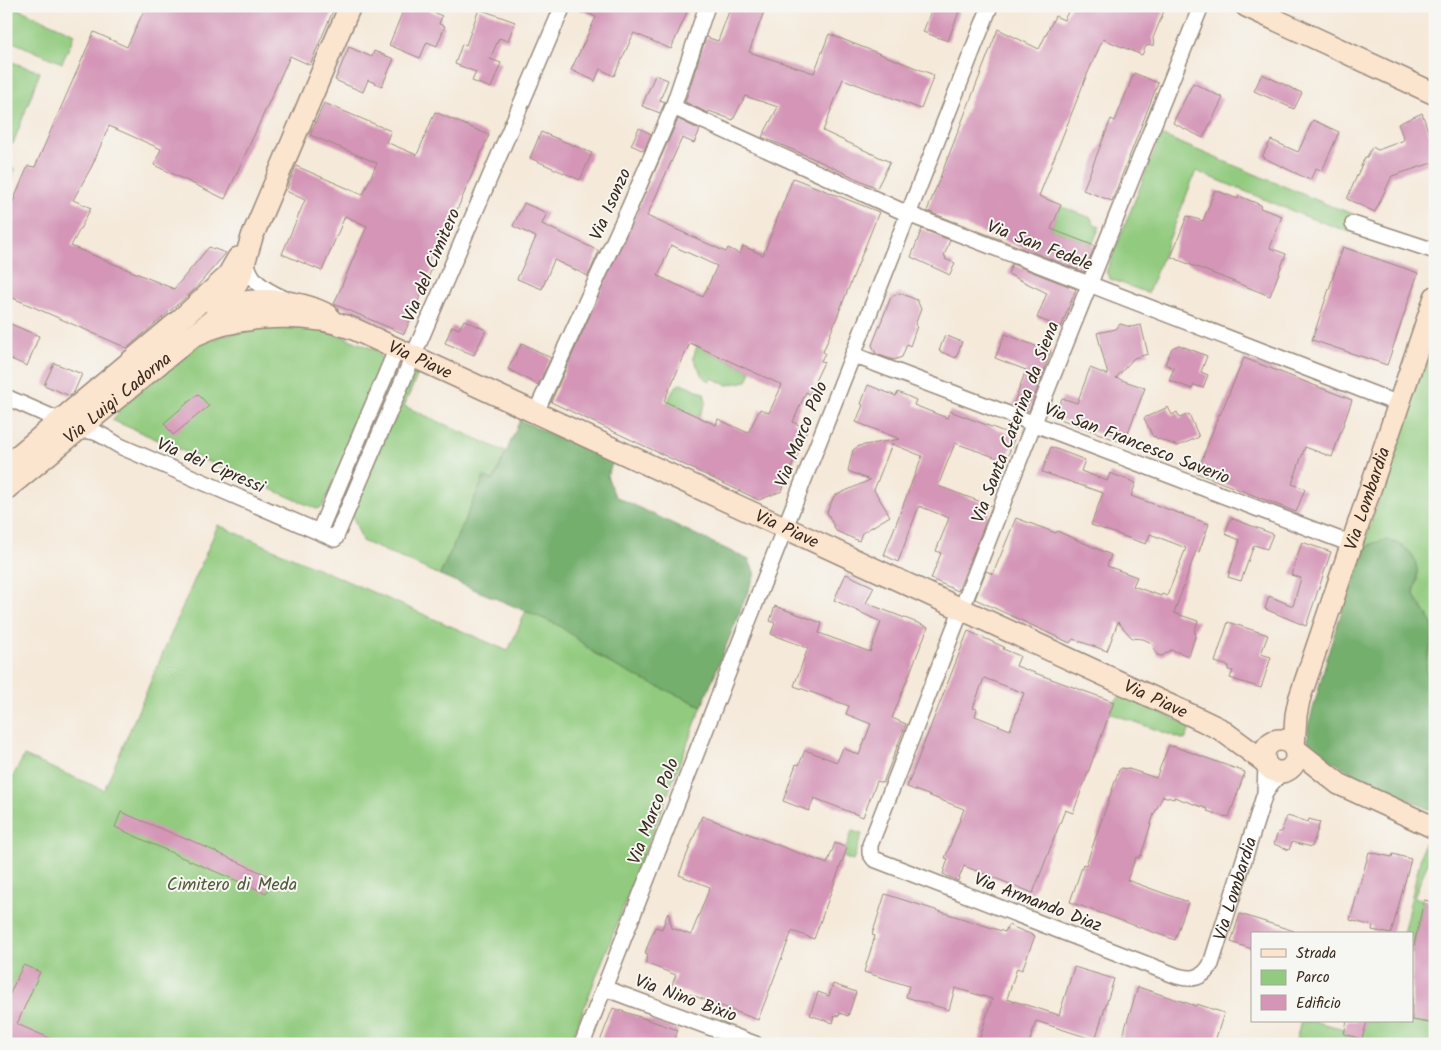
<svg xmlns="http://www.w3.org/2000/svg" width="1441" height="1050" viewBox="0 0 1441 1050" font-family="Kalam,sans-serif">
<rect width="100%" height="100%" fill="#f6f6f2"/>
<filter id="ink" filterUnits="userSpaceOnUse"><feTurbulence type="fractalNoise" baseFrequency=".02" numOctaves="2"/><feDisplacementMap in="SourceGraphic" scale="10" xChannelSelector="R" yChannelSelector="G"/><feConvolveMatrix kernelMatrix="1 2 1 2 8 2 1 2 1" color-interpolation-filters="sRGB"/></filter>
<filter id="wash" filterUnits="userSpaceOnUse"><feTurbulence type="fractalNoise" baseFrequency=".0096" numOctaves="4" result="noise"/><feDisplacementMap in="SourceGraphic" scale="20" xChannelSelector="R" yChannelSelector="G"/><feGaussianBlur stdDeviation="1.12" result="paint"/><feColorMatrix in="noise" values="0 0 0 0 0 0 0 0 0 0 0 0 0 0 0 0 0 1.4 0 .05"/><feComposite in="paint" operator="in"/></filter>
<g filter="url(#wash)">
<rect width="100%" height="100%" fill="#f5e9d9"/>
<path fill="#92cb7f" stroke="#667a4e" d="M6,6h6l63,28 -13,29 -56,-24z
M6,60l34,12 -27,72 -7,-3z
M1161,135l170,71 25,9 -6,17 -43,-15 -111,-46 -48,122 -38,-14 -4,-7z
M6,166l9,3 -9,23z
M1060,206l31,12 3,6 6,2 -8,19 -41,-16z
M254,326l57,1 33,10 32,13 8,12 -61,144 -6,3 -205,-89 7,-6 -4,-4 83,-66z
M1435,330v354c-21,-16 -1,-28 -2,-45 -1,-6 -8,-28 -11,-33 -2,-4 -5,-4 -7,-9 -2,-7 2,-11 2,-18 0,-25 -8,-35 -33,-37 -12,-1 -18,4 -24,14z
M697,346l54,25 -4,10 -20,4 -15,-7 -2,3 -6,-3 -11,-20z
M418,374l-14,32 102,46 -13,28 -9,-3 -44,98 -78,-34 -10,-27 57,-137z
M681,383l23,10 2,9 -7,15 -32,-14 7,-15z
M218,525l290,126 18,-40 30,13 15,8 20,19 18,12 93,43 -132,338h-564v-255l18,-33 80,34z
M1122,694l69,33 -6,13 -75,-27 4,-11z
M852,831l10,3 -9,27 -10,-4z
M1424,843l11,5v3l-2,-1 -19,47 10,3 -12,54v-20h-9z
M1412,1020l23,4v20h-140l6,-23h11l33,8 -1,5 17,6 6,-19h45z"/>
<path fill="#75af6e" stroke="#586c46" d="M520,420l93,42 -6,14 8,20 134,64 6,14 -53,132c-31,-14 -64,-27 -94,-44 -19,-11 -33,-27 -52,-38l-116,-49 44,-98 10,3z
M1387,540c19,5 32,16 30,38 0,5 -3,10 -3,15 1,12 18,20 19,37 2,20 -18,39 2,54v128l-46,-21 -68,-35 -7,-4 -6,-11v-14l22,-80 30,-91c7,-11 14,-14 27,-16z"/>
<g id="blocks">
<path fill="#d495b7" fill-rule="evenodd" d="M146,6h189l-25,59 -20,-9 -65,143 -71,-34 7,-16 -52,-23 -17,40 -19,34 18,8 -20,38 103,43 35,-42 17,6 -33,38 -66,57 -121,-53v-77l22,-52 7,1 59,-135 33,15z
M405,6h15l22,10 -3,8 6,2 -8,20 -10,-4 -7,16 -31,-13z
M572,6h101l14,6 -16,37 -37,-16 -20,43 -14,-7 -5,12 -24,-11 25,-53z
M731,6h35l-17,46 65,21 15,-39 105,41 -13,34 -78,-30 -20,52 67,31 -13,26 -67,-31 -48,-20 16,-30 -33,-11 -12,24 -24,-9 -1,2 -23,-11 21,-65 12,4z
M933,6h28l-13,35 -25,-9z
M1071,6h95l-13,32 1,7 -8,1 -4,9 -39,-16 -17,38 -47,119 22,9 -10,24 44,17 -11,26 -157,-61 71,-182 41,20 16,-33 9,4z
M479,9l36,13 -7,19 -9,-3 -9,21 11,4 -10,25 -19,-7 4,-9 -21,-8 7,-20 4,1z
M349,47l23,10 2,-6 20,8 -12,27 -14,-6 -5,12 -28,-12z
M1134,73l24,10 -46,118 -29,-11 28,-71 4,2z
M1262,74l40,19 -8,16 -40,-18z
M655,75l13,5 -8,20 5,2 -5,11 -18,-7z
M1193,83l30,15 -20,40 -30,-15z
M324,103l67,28 -5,11 31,13 18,-43 54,23 -85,199 -70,-30 33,-78 -22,-10 -23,55 -40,-17 23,-54 -19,-9 10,-25 67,29 14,-32 -67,-28z
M1422,113l7,20 6,-2v31l-43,14 -17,36 -28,-13 18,-42h2l5,-10 6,3 24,-9 2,-2 -6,-15z
M678,119l22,11 -6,13 -12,-5 -35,78 79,36 2,-4 12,6 3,-8 20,9 30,-77 86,34 -56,140 2,1 -4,8 3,1 -15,32 -3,-2 -13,30 14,7 -25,62 -23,9 -208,-98zM671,245l46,21 -14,31 -45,-21zM690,343l92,42 -13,28 -9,-4 -12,24 -30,-14 -2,6 -52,-24z
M1313,120l26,12 -17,39 -6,-3 -6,12 -48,-23 9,-17 27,12z
M639,128l12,6 -7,17 -13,-6z
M541,132l51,21 -12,27 -50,-22z
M1215,190l23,9 1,-3 22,9 -1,3 22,8 -12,32 16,6 -16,42 -99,-39 16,-41 16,5z
M524,203l23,10 -5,11 57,27 -11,25 -34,-16 -12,29 -25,-10 19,-42 -23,-11z
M922,229l28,11 -6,16 2,1 -1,2 10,4 -5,12 -39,-18z
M1343,247l75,26 -31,92 -75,-25z
M1012,264l64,25 -15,38 -24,-9 10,-25 -39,-19z
M900,293l17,7 4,9 -6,16 2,1 -7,20 -3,-2 -5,13 -8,3 -18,-6 -4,-9 19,-48z
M464,320l22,10 -12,25 -29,-12 7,-17 7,3z
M6,322l33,14 -12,30 -21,-9z
M1120,324l11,3 10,-2 7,29 -14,4 -18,20 29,10 -21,55 -69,-26 7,-19 15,5 13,-35 18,7 -11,-42 19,-4z
M1005,334l46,18 -22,59 -16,-6 13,-35 -31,-12z
M945,335l17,7 -6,16 -17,-7z
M522,343l29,15 -13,27 -30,-16z
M1179,345l28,11 -6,16 7,3 -5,13 -9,-3 -2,4 -23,-9 5,-12 -9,-4 7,-16z
M1244,358l108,42 -20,57 -27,-10 -13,37 13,5 -9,23 -99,-39 22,-59 1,1z
M54,363l28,11 -8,18 -4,4 -26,-11z
M868,385l28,11 2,-4 18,8 -2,5 33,13 3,-7 65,25 -9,25 -51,-18 -17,43 54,20 -34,85 -27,-12 10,-26 -5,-2 13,-33 -30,-12 -21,56 -14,-7 38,-99 -30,-12 -18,46 16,26 -28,17 -3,8 -23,-10 -9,-19 7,-16 36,-16 -22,-9 5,-21 6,-4 41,-7 -44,-17 7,-17 -2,-1z
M198,394l11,12 -36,29 -9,-12z
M1168,407l4,8 5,-3 3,6 9,-4 10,23 -21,9 -22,-8 -1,-2 -2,1 -9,-19z
M1051,447l34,13 -4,11 26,10 3,-8 26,10 -5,13 78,28 -10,28 -3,-1 -22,62 24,8 -4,11 2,1 -7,23 -18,-6 -9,6 -5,-1 -5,-12 -9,-4 -11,-1 -14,-16 -11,29 -34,-12 -3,4 -95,-44 11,-28 7,3 23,-56 40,15 1,-2 54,24 -4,11 30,11 -4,9 28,10 1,-2 5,2 19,-48 -36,-14 -4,10 -55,-19 12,-32 -61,-21z
M1231,518l42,16 -6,15 -13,-4 -13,36 -13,-4 12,-37 -15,-6z
M1302,542l29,10 -25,74 -41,-17 4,-13 24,10 8,-28 -10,-3z
M846,574l28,13 -8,16 62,24 -36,91 14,6 -23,59 -6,-2 -14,36 -49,-19 -5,13 -26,-10 13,-37 3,1 6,-15 32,12 6,-14 16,7 12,-31 -25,-10 3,-8 -55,-20 14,-38 -37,-14 4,-11 -5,-2 5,-15 47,17 -3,10 51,19 11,-30 -47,-22z
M1228,622l40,13 -7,19 10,3 -10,31 -31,-10 3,-7 -5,-1 1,-4 -14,-4z
M968,631l36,16 -1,2 17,7 -4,10 98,36 -41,111 -8,-3 -32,83 -69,-27 -6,15 -15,-7 5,-15 -3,-1 19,-49 -57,-22zM984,678l40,15 -14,37 -35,-14 2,-7 -4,-1z
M1169,745l4,2v-1l72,26 -16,45 -4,-1v1l-18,-6 1,-2 -34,-12v2l-11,-3 -9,18 -13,42 -1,-1 -1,3 -3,-1 -9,23 61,22 -13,38 -105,-38 13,-38 3,1 33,-95 3,-2 3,1 1,-1 30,10z
M121,812l67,28v-1l85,39 -7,15 -85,-36 -66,-30z
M702,816l125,48 8,-21 12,5 -33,91 -22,-8 -34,89 -87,-33 5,-12 -31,-12 3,-9 -3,-1 10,-26 7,2 6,-17 4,16 19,7 19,-48 -31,-12z
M1287,816l21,6 1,-3 11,3 -8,25 -20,-5 -3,8 -15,-6 4,-12h3z
M1369,852l23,5 1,-3 18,5 -20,75 -19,-4 1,-4 -23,-6z
M885,894l120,38 3,-7 27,11 -13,34 -5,-2 -10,31 52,16 15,-48 40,12 -19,61 -59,-19 -7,23h-51l14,-45 -37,-11 -6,22 -43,-13 3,-11 -45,-14 11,-36 -3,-1z
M1424,900l11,2v122l-23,-4v-66z
M1240,914l54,17 -1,3h-41v15l-21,-7z
M23,965l17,7 -23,52 46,20h-46l-7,-3 -1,3h-3v-42z
M833,984l23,8 -8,24 -8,-3 -1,3 -4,-1 -2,8 -23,-8 8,-23 11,4z
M1138,987l58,19 1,-2 27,9 -10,31h-94z
M613,1008l65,22 -5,14h-74z
M1347,1021h20l-5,18 -18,-5z"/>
</g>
</g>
<g filter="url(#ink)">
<use href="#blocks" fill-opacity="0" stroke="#988a7c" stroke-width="1"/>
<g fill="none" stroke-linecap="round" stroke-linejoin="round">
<g stroke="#988a7c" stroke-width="18">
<g id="street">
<path id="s1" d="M1201,6l-168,419 -163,420v8l4,6 303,117c15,4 26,3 34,-12l54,-171 1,-28"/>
<path d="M673,107l235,107 491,190"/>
<path d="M1353,224l82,27"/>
<path d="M247,256c-2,23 18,34 36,42"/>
<path d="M853,355l498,189"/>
<path d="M6,397l55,24"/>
<path d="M536,412l94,-206 43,-99 34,-101"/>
<path d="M75,433c18,-8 31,6 47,14l213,92 228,-533"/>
<path d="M319,532l78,-184"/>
<path d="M1266,792l4,-7 12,-13"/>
<path d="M604,988l151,56"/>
<path d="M582,1044l408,-1038"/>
</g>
</g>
<g stroke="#988a7c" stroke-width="24">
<g id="secondary">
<path d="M1246,6l189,88"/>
<path d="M216,308c36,-11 78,-11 112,7"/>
<path id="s2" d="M193,336c44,-22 115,-25 161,-7l839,387 27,13 45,33"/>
<path d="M6,466l174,-146 47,-43 11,-19"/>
<path id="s3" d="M6,489l215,-176 19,-36 12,-40 98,-231"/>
<circle cx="1280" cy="756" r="16"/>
<path id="s4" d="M1294,747l2,-32 3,-15 136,-403"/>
<path d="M1295,749l44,35 96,44"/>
</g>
</g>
<use href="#street" stroke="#fff" stroke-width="15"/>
<use href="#secondary" stroke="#fce5cf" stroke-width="21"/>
</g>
</g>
<g text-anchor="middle" stroke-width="4" stroke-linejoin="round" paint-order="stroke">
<g font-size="18" fill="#3b2a1e" stroke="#f6f6f2">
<text transform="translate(610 204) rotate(-66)" y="6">Via Isonzo</text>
<text transform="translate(1040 245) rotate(21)" y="6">Via San Fedele</text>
<text transform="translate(431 265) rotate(-67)" y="6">Via del Cimitero</text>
<text dy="6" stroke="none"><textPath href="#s2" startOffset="238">Via Piave</textPath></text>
<text dy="6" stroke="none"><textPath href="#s3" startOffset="144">Via Luigi Cadorna</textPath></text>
<text transform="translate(1015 422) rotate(-69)" y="6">Via Santa Caterina da Siena</text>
<text transform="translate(801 434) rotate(-68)" y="6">Via Marco Polo</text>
<text transform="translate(1137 443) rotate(21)" y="6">Via San Francesco Saverio</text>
<text transform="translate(211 465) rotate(23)" y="6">Via dei Cipressi</text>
<text dy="6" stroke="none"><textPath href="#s4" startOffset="260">Via Lombardia</textPath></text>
<text dy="6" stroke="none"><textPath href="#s2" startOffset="642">Via Piave</textPath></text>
<text dy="6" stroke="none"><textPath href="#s2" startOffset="1048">Via Piave</textPath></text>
<text transform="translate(653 811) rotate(-69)" y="6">Via Marco Polo</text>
<text dy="6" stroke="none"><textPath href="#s1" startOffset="1361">Via Lombardia</textPath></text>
<text transform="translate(1038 902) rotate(21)" y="6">Via Armando Diaz</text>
<text transform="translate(686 998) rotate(20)" y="6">Via Nino Bixio</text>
</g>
<g font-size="18" fill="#555a3b" stroke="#f6f6f2">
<text x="232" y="890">Cimitero di Meda</text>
</g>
</g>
<rect width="1441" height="1050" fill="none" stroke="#f6f6f2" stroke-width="25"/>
<rect x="1251" y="932" width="162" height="90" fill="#f6f6f2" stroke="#aba49d"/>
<rect x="1261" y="949" width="25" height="8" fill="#fce5cf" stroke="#aba49d"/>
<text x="1296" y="958" font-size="15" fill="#3b2a1e">Strada</text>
<rect x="1261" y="970" width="25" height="15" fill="#92cb7f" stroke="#aba49d"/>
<text x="1296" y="982" font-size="15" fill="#3b2a1e">Parco</text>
<rect x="1261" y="995" width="25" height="15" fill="#d495b7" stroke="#aba49d"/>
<text x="1296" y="1008" font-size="15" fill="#3b2a1e">Edificio</text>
</svg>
